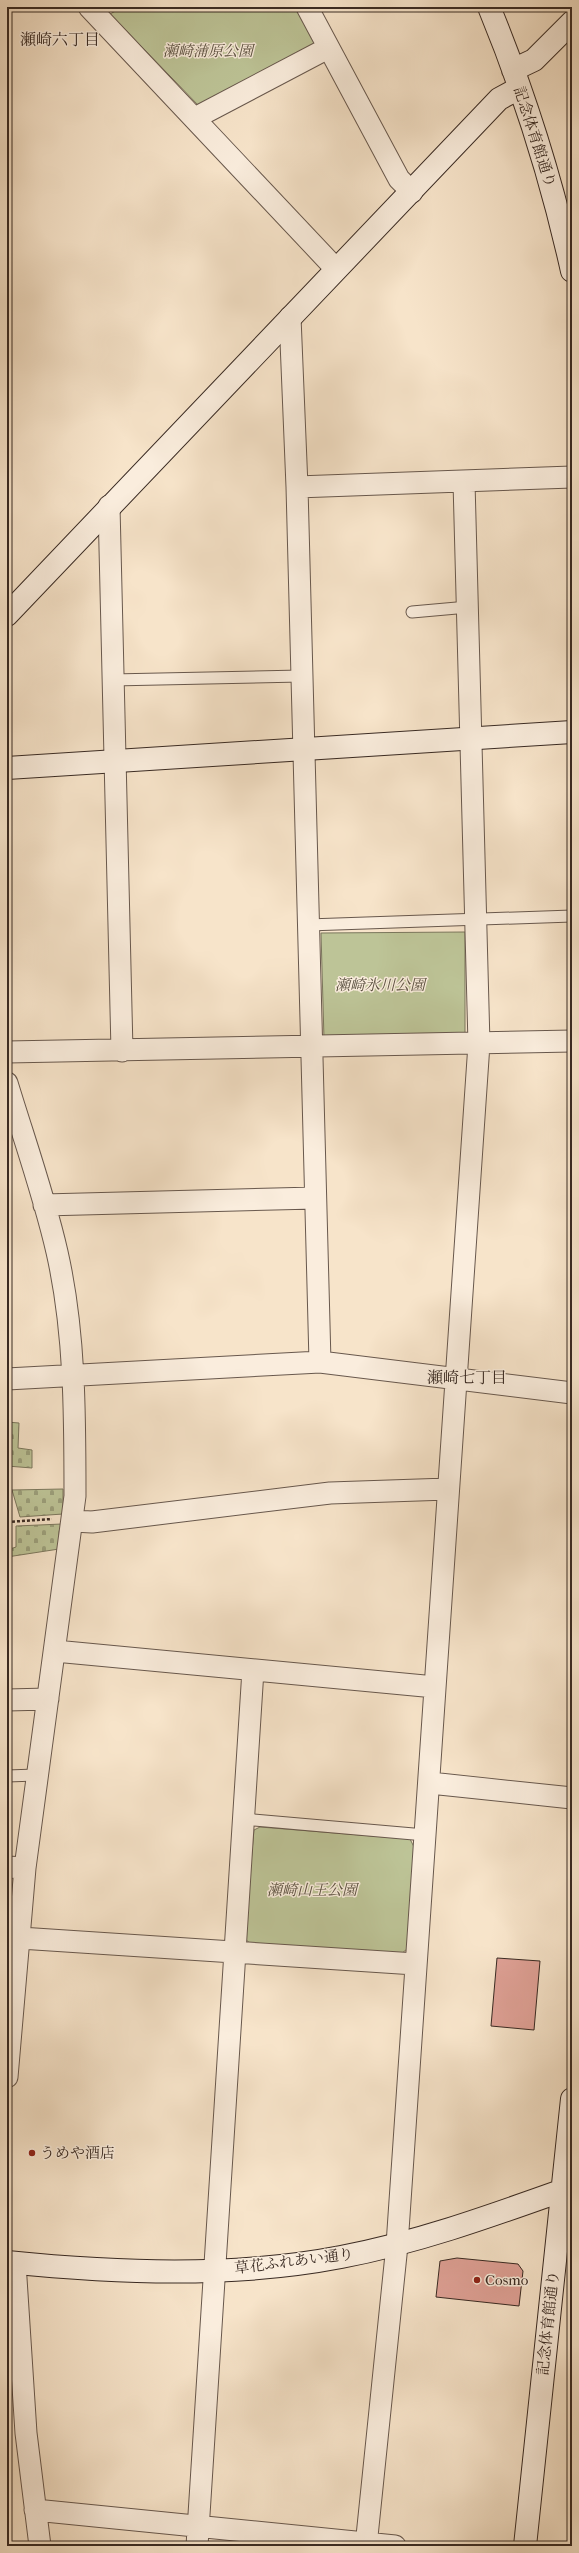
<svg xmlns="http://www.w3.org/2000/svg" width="579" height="2553" viewBox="0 0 579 2553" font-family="'IM FELL French Canon','Noto Serif JP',serif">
<defs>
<pattern id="cemetery-stones" width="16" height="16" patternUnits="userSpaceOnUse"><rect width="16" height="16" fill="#bdc497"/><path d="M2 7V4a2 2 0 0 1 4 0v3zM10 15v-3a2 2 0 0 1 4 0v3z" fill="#9b9f7b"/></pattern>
</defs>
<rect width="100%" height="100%" fill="#f7e4ca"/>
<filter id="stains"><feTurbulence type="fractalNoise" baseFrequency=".005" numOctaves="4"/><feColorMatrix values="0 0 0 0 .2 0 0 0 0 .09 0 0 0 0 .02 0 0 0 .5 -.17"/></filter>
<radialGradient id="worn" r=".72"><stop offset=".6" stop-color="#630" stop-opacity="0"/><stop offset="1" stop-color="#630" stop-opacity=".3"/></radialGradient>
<path fill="url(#cemetery-stones)" stroke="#7b775d" d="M7,1422l12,1 -1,25 14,2v18l-25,-2z
M63,1489v25l-43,3 -8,-27z
M62,1524l-3,25 -52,8v-7l9,-3v-21z"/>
<path fill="#bdc497" stroke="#7b775d" d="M123,7h175l21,36 -120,63 -89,-92z
M465,932v104l-141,3 -3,-106z
M260,1827l150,12 5,10 -8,100 -6,5 -149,-9 -8,-7 10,-108z"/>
<path fill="#dfa196" stroke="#392a23" d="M497,1958l43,3 -6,69 -43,-4z
M457,2258l61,6 5,7 -4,35 -83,-9 4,-36z"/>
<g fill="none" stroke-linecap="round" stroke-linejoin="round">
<g stroke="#68584d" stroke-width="13">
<path id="lane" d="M412,612l56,-5
M112,680l189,-4
M308,925l264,-9
M7,1776l29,-1
M243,1819l182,16"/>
</g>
<g stroke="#68584d" stroke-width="23">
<path id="street" d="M89,7l247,262
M307,7l92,172 13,13
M195,118l133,-70
M290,317l7,170 23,875
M297,487l275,-10
M109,506l13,545
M7,1052l565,-11
M7,1083c17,56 37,112 50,169 18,79 18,163 18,244l-50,372 -18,209
M44,1205l271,-7
M7,1379l313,-17 252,31
M73,1521l19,1 238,-29 118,-4
M55,1651l380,36
M7,1700l41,-1
M430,1783l142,15
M7,1867l18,1
M20,1938l395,26
M15,2263l11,170 14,113
M35,2510l360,36
M197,2546l56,-876
M366,2546l31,-301 82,-1201 -15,-562"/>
</g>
<g stroke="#392a23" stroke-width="24">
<path id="secondary" d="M489,7c35,85 63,174 83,264
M513,70l21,-10 38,-38
M7,615l492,-516 20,-11
M7,768l565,-36
M7,2262c110,11 225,16 334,-5 79,-15 155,-43 231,-70
M525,2546l47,-447"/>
</g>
<path stroke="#392a23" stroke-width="2.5" stroke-dasharray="3 2" stroke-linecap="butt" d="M7,1522l45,-3"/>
<use href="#lane" stroke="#faeddd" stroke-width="11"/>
<use href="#street" stroke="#faeddd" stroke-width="21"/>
<use href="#secondary" stroke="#faeddd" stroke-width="22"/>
</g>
<g fill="#8f2418" stroke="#faeddd" stroke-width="1.5">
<circle cx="32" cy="2153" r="4"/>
<circle cx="477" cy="2280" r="4"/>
</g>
<g text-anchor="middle" stroke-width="3" stroke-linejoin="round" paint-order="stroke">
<g font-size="15" font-style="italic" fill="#5a5040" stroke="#faeddd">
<text x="208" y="56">瀬崎蒲原公園</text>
<text x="380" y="990">瀬崎氷川公園</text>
<text x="312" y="1895">瀬崎山王公園</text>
</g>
<g font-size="15" fill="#392a23" stroke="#faeddd">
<text transform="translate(535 137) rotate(72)" y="5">記念体育館通り</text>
<text transform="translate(294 2261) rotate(-7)" y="5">草花ふれあい通り</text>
<text transform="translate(548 2323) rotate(-84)" y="5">記念体育館通り</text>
</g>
<g font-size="15" fill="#392a23" stroke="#faeddd" text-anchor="start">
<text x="40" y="2158">うめや酒店</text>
<text x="485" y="2285">Cosmo</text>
</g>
<g font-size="16" fill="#392a23" stroke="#faeddd">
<text x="60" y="45">瀬崎六丁目</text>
<text x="467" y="1383">瀬崎七丁目</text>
</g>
</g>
<rect width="579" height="2553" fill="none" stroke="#f7e4ca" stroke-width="24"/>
<rect x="8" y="8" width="563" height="2537" fill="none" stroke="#392a23" stroke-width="2"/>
<rect x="12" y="12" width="555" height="2529" fill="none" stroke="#392a23"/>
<rect width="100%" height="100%" filter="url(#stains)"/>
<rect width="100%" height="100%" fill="url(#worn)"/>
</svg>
